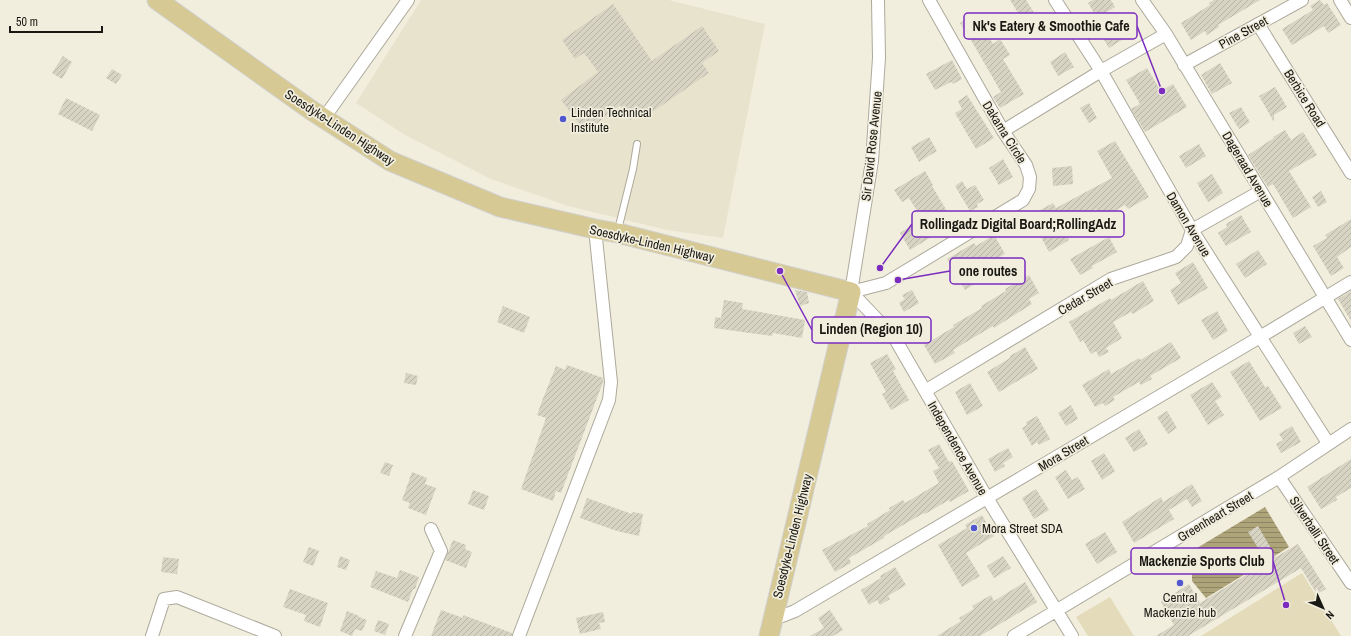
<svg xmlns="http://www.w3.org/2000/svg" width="1351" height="636" viewBox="0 0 1351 636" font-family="'Archivo Narrow',sans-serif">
<defs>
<pattern id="water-rules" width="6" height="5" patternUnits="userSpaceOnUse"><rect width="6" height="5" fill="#aea47a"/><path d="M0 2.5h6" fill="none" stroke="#8d8563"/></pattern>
<pattern id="building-hatch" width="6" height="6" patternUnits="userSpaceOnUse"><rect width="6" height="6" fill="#d7d4c4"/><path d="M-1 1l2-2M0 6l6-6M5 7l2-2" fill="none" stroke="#b8b5a8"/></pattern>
</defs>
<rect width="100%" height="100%" fill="#f1eede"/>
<path fill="#e8e3cc" d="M421,0h248l96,24 -42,214 -56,-8 -99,-24 -77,-27 -86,-44 -49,-32z"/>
<path fill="#e3dbba" d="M1302,573l39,63h-140z
M1110,597l24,39h-46l-12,-19z"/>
<path fill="url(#water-rules)" d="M1265,507l24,40 -83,51 -14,-17v-30z"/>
<path fill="url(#building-hatch)" d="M1010,0h16l10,16 4,-2 9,14 -16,9z
M1093,0h18l4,7 -18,11 -9,-15z
M1214,0h46l-42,25 1,2 -12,8 -2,-4 -14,9 -10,-17 29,-18 -1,-2z
M1320,0l4,5 3,-2 14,22 -13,8 -4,-7 -32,19 -10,-16 31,-19 -3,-4z
M613,4l39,57 50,-35 17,25 -17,12 7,10 -64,44 -4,-5 -11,8 -10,-15 -34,27 -25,-32 37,-28 -14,-19 -9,6 -13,-19z
M975,14l18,30 7,-5 10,16 -7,4 21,35 -24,14 -7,-11 8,-5 -30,-52h-1l-10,-17z
M1110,23l4,8 10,-5 6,9 -21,13 -11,-18z
M1065,52l9,15 -16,9 -8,-14z
M63,56l9,6 -10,17 -10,-6z
M952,60l10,19 -9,5 -2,-2 -16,8 -9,-16z
M1220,63l12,20 -20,11 -11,-19z
M1147,68l14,23 12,-7 14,23 -42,25 -14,-23 9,-5 -14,-24z
M112,69l10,6 -6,9 -10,-6z
M1275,87l12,20 -13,8v7l-15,-26z
M967,95l27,43 -18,11 -21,-36 7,-4 -4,-8z
M66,98l34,17 -8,16 -34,-17z
M1089,103l8,15 -8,5 -9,-15z
M1241,107l9,15 -11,7 -10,-16z
M1285,130l6,10 12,-8 14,23 -28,16 22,36 -18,11 -20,-34 -5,3 -20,-32 26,-17 -1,-1z
M929,137l8,14 -18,11 -8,-15z
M1115,141l34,56 -21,12 -3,-4 -24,14 -5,-10 -34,19 7,12 -20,12 -9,-17 4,-3 -11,-18 20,-11 3,5 56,-30 -15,-27z
M1199,144l7,12 -20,12 -7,-12z
M1003,159l10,18 -14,8 -10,-17z
M1072,166l1,18 -20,2 -1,-18z
M925,171l8,14 -1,1 22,37 -44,27 -10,-17 22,-14 -13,-21 -7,4 -8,-12z
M1212,174l11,19 -15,9 -11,-19z
M962,181l5,8 8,-4 9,15 -7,4 1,3 -8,4 -15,-25z
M1321,191l6,11 -9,5 -6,-10z
M1241,215l10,17 -25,14 -8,-13 9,-6 -1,-3z
M1351,219v28l-14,10 7,11 -13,8 -18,-30 14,-8 -2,-3z
M994,235l11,19 -23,13 6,9 -23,14 -18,-31 27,-16 2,3z
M1109,237l8,15 -25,14 1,2 -13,7 -10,-16z
M1258,250l9,14 -22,14 -9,-14z
M1193,262l15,26 -30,17 -8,-15 11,-7 -6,-10z
M1029,275l10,18 -10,6 3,5 -38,24 -1,-2 -40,24 2,3 -20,11 -11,-19 30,-18 -1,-2 29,-17 -1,-2 25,-15 -1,-2z
M1143,281l11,20 -21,13 -2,-2 -18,10 9,16 -16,10 3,4 -10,5 -3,-6 -5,3 -8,-14 -3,2 -11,-20 41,-24 1,2z
M795,290l12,2 2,11 -9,3z
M912,290l7,13 -15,9 -5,-9 6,-4 -3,-4z
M1351,291v30l-13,-22z
M724,300l19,3 -1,6 63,11 -3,18 -29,-5 -1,3 -58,-8 1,-11 6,1z
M503,306l27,11 -6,16 -27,-11z
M1217,311l11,20 -15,9 -12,-20z
M1305,326l7,11 -13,7 -6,-11z
M1171,342l10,16 -31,18 2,3 -11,6 -2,-3 -26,15 2,3 -10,6 -2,-3 -8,4 -13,-22 27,-16 2,5 28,-16 1,2z
M1025,347l13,22 -39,23 -12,-20 23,-14v-2z
M887,354l9,15 -3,2 16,29 -18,10 -9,-16 4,-2 -16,-29z
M1249,361l16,26 3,-1 14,22 -22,13 -30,-49z
M567,365l36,13v4l-42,111 -5,-2 -3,10 -32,-12 25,-71 -9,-3 5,-14 14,-35 9,4z
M406,373l12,3 -2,9 -12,-2z
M1212,382l10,15 -7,4 9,14 -16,10 -18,-30z
M970,383l13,23 -16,9 -12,-23z
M1071,405l7,14 -12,7 -8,-13z
M1167,411l10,17 -9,6 -11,-17z
M1037,416l13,23 -11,6 -2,-3 -5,4 -10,-18 5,-3 -1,-3z
M1292,426l9,16 -20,11 -5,-9 7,-4 -4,-6z
M1139,429l9,15 -14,8 -9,-14z
M939,444l10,18 3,-1 17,30 -19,11 -1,-2 -24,14 -1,-1 -40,23v2l-35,20 2,5 -16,9 -13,-22 46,-24 -1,-2 23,-14 -1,-2 14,-8 2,3 34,-20 -6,-12 6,-3 -11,-18z
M1008,448l5,9 -10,6 2,3 -10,6 -7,-13z
M1104,453l11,18 -13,9 -11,-19z
M1351,459v29l-15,9 1,3 -16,9 -14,-22z
M385,462l8,3 -4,11 -9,-3z
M1066,470l6,10 6,-3 7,12 -17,10 -13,-22z
M412,472l15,6 -2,6 11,4 -10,27 -18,-7 2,-5 -8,-3z
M1192,484l10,17 -10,6 -5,-8 -18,11 5,9 -40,24 -12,-21 39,-25 2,5z
M1036,489l13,21 -15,9 -12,-21z
M473,490l16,6 -5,14 -16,-6z
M587,498l45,16 1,-2 10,2 -4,22 -22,-5 -37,-13z
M982,515l12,21 -28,17 14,23 -18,11 -24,-42 29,-17 -2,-3z
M1258,526l18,31 22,-13 28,45 -9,5 -16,-26 -113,68h-32l18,-11 -13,-23 28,-18 11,19 67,-41 -19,-30z
M1105,532l12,20 -20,12 -12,-20z
M453,540l13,5 -1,4 7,3 -6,16 -21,-8z
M309,547l10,4 -6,15 -10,-4z
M340,556l10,4 -4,10 -9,-3z
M1003,556l8,12 -17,10 -7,-12z
M163,557l16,2 -2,15 -16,-2z
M895,567l11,18 -18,11 2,3 -10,6 -3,-5 -8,5 -8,-15 20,-12 -1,-2z
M400,570l19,7 -4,12h-2l-5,13 -38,-15 6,-16 21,7z
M1025,582l12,20 -57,34h-43l24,-15 -2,-3 15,-9 -2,-3 19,-11 3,6z
M290,589l38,14 -8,24 -16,-6 2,-6 -23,-8z
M441,610l22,8v-3l49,18v3h-81z
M830,610l13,20 -10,6h-23l14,-8 -6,-10z
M347,611l12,5v1l8,3 -5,11 -7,-2 -3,7 -12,-5z
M603,612l2,10 -6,1 2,6 -21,5 -4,-16z
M378,620l11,4 -4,11 -11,-4z"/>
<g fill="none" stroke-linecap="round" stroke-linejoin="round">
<g stroke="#ada99b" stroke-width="8">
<path id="lane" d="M618,230l15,-61 4,-25"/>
</g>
<g stroke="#ada99b" stroke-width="14">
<path id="street" d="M1055,0l46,71 91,159 136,213
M1142,0l24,34 185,306
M1340,0l11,18
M1258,24l93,149
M1184,65l118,-65
M324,118l84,-118
M1003,131l98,-60 65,-37
M851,292l35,-9 137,-83 6,-11 1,-12 -4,-12 -23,-34 -74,-131
M851,292l43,45 93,161 85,138
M851,292l21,-131 7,-103 -1,-58
M925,391l186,-112 65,-22 11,-11 5,-16 69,-39
M1279,477l72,106
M772,620l23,-9 465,-274 91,-55
M152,636l12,-37 13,-2 98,39
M405,636l36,-85 -10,-22
M519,636l90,-236 2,-18 -16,-153
M1014,636l265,-159 72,-48"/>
</g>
<g stroke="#d1d1d0" stroke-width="21">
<path id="primary" d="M157,0l154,110 79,51 110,46 95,22 23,4 233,59 -82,344"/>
</g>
<use href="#lane" stroke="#fff" stroke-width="6"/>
<use href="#street" stroke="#fff" stroke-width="12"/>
<use href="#primary" stroke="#d6c994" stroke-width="19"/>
</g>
<g fill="#5157ce" stroke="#f1eede" stroke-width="1.5">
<circle cx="563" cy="119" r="4"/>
<circle cx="974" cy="528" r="4"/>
<circle cx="1180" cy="583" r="4"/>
</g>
<g text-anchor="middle" stroke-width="3.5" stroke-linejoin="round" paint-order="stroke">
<g font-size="13" fill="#1a1813" stroke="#f1eede">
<text transform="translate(1243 32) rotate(-29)" y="5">Pine Street</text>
<text transform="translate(1305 98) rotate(58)" y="5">Berbice Road</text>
<text transform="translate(340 127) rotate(33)" y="5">Soesdyke-Linden Highway</text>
<text transform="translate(1005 132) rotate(58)" y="5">Dakama Circle</text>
<text transform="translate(871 146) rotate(-84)" y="5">Sir David Rose Avenue</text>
<text transform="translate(1248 169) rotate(59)" y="5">Dageraad Avenue</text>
<text transform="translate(1189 224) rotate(59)" y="5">Damon Avenue</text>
<text transform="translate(652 243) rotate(13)" y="5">Soesdyke-Linden Highway</text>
<text transform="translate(1085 296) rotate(-30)" y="5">Cedar Street</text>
<text transform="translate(958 448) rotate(60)" y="5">Independence Avenue</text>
<text transform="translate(1063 453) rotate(-31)" y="5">Mora Street</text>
<text transform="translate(1215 516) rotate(-31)" y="5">Greenheart Street</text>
<text transform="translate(1315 530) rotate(56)" y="5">Silverballi Street</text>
<text transform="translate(792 536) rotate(-76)" y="5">Soesdyke-Linden Highway</text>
</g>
<g font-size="13" fill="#1a1813" stroke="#f1eede" text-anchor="start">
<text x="571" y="117">Linden Technical<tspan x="571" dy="15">Institute</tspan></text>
<text x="982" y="533">Mora Street SDA</text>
<text x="1180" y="602" text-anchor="middle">Central<tspan x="1180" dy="15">Mackenzie hub</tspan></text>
</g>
</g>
<path fill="none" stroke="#7b2cbf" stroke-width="1.5" d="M1162 91L1137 26M880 268L912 224M898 280L950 271M780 271L812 330M1286 605L1273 561"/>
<g fill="#7b2cbf" stroke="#f1eede" stroke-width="1.5">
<circle cx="1162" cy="91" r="4"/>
<circle cx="880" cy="268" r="4"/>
<circle cx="898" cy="280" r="4"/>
<circle cx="780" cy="271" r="4"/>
<circle cx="1286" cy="605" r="4"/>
</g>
<g fill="#f1eede" stroke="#7b2cbf" stroke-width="1.5">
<rect x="964" y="13" width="173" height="26" rx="4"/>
<rect x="912" y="211" width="212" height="26" rx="4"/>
<rect x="950" y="258" width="75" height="26" rx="4"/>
<rect x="812" y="317" width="119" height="26" rx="4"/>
<rect x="1131" y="548" width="142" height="26" rx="4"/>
</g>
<g font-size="14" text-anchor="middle" font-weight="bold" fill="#1a1813">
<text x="1051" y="31">Nk's Eatery &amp; Smoothie Cafe</text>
<text x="1018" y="229">Rollingadz Digital Board;RollingAdz</text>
<text x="988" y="276">one routes</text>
<text x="871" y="334">Linden (Region 10)</text>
<text x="1202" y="566">Mackenzie Sports Club</text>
</g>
<g transform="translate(1323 608) rotate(135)" stroke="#f1eede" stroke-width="3" paint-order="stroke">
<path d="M0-3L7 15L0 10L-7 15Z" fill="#1a1813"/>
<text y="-6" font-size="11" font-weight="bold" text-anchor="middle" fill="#1a1813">N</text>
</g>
<path d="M10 26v6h92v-6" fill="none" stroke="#1a1813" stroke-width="2"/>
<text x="16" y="26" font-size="12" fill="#1a1813" stroke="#f1eede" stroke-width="3" paint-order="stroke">50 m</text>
</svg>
